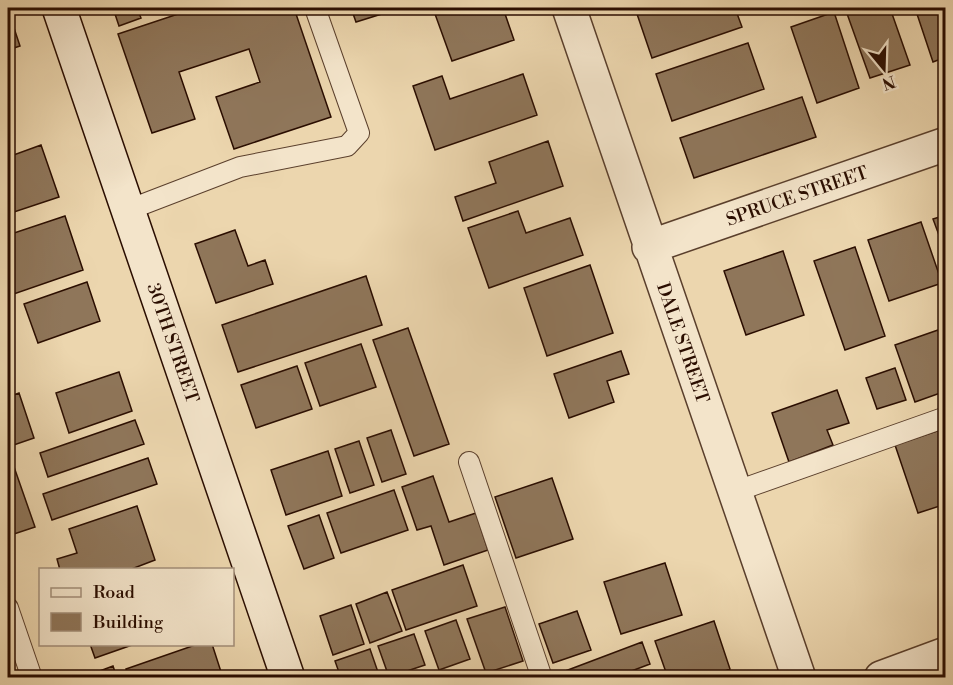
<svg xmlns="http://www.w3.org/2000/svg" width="953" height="685" viewBox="0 0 953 685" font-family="'Libre Bodoni',serif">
<rect width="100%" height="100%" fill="#ecd6ae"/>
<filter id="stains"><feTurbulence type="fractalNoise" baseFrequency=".00333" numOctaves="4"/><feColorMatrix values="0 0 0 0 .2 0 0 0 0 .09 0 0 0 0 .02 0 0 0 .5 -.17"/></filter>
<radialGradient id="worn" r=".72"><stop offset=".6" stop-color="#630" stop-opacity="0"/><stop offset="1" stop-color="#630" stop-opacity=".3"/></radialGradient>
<path fill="#8f765a" stroke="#2a0d00" stroke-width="1.5" d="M113,8h24l4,10 -22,8z
M196,8h98l37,109 -97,32 -18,-52 44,-15 -11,-33 -70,23 16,47 -43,14 -34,-99z
M351,8h50l-45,14z
M453,8h50l11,32 -62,21 -17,-47z
M647,8h88l7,19 -90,31 -16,-47z
M845,8h45l20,57 -40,13z
M915,8h31v49l-13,5z
M8,10l12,36 -12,4z
M834,12l25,76 -42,15 -26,-76z
M748,43l16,46 -92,32 -16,-47z
M523,74l14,41 -102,35 -22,-64 29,-10 8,23z
M802,97l14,40 -122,41 -14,-40z
M548,141l15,45 -100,35 -8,-24 41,-14 -7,-21z
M41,145l18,52 -51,17v-57z
M518,211l8,22 44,-15 13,37 -94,33 -21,-60z
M946,215v39l-13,-35z
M65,216l18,54 -75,26v-61z
M921,222l21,61 -53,18 -21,-61z
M235,230l13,36 17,-6 8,24 -57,19 -21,-59z
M855,247l30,89 -40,14 -31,-89z
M783,251l21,64 -58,20 -22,-64z
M590,265l23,68 -66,23 -23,-68z
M366,276l16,49 -144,47 -16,-47z
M87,282l13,39 -62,22 -14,-39z
M408,328l41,116 -35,12 -41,-116z
M938,330l8,22v39l-31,11 -20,-57z
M361,344l15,43 -56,19 -15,-43z
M621,351l8,23 -22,7 7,21 -45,16 -15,-44z
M297,366l15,43 -56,19 -15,-43z
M895,368l11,32 -29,9 -11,-31z
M119,372l13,39 -63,22 -13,-40z
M837,390l12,33 -22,7 6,15 -44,17 -17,-49z
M19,393l15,45 -26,9v-50z
M135,420l9,24 -96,33 -8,-24z
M946,428v76l-28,9 -23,-68z
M391,430l15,44 -24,8 -15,-44z
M359,441l15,44 -24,8 -15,-44z
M328,451l14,45 -56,19 -15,-45z
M148,458l9,26 -105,36 -9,-26z
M13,464l22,63 -27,9v-70z
M433,476l16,46 27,-9 12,37 -44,15 -13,-39 -14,4 -15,-43z
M552,478l21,61 -57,19 -21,-61z
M394,490l14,40 -67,23 -14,-40z
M137,506l18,54 -26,10h-69l-3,-11 20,-6 -8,-24z
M319,515l15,43 -30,11 -16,-43z
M665,563l17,52 -61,19 -17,-52z
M463,565l14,41 -71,24 -14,-40z
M387,592l15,39 -32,12 -14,-39z
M351,605l13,39 -31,11 -13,-39z
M505,607l18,54 -37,12 -19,-54z
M577,611l14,39 -38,13 -14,-39z
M456,620l14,39 -31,11 -14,-39z
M714,621l16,48 -23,9h-39l-13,-37z
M414,634l11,31 -36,12 -11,-31z
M642,642l8,22 -37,14h-51l-2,-5z
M90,644h45l-40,14z
M198,644h14l11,34h-94l-3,-9z
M370,649l10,29h-39l-6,-17z
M113,666l4,12h-36z
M455,672l1,6h-17z"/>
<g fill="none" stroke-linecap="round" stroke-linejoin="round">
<g stroke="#5a3f2c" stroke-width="22">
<path id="service" d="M128,210l112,-43 107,-21 12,-13 -44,-125
M469,462l73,216
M734,492l212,-75
M8,608l24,70"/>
</g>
<g stroke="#5a3f2c" stroke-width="36">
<path id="minor" d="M569,8l230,670
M649,247l297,-103"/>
</g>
<g stroke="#5a3f2c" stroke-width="36">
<path id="tertiary" d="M881,678l65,-24"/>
</g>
<g stroke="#2a0d00" stroke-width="36">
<path id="secondary" d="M59,8l229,670"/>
</g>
<use href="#service" stroke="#f3e4ca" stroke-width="20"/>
<use href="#minor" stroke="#f3e4ca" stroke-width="33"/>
<use href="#tertiary" stroke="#f3e4ca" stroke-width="33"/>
<use href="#secondary" stroke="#f3e4ca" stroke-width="33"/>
</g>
<g text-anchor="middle" stroke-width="6" stroke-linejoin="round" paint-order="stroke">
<g font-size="18" fill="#2a0d00" stroke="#f3e4ca">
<text transform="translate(797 196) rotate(-19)" y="6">SPRUCE STREET</text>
<text transform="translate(173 343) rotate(71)" y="6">30TH STREET</text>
<text transform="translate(683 343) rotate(71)" y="6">DALE STREET</text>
</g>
</g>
<rect width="953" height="685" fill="none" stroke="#ecd6ae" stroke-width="30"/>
<rect x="9" y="9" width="935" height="667" fill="none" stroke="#2a0d00" stroke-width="3"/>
<rect x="15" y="15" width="923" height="655" fill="none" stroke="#2a0d00" stroke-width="1.5"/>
<rect x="39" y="568" width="195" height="78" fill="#f3e4ca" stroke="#a38e79" stroke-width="1.5"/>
<rect x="51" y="588" width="30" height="9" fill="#f3e4ca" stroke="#a38e79" stroke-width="1.5"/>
<text x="93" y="598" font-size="18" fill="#2a0d00">Road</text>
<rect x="51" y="613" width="30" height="18" fill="#8f765a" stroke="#a38e79" stroke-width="1.5"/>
<text x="93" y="628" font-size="18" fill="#2a0d00">Building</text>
<g transform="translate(884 69) rotate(161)" stroke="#f3e4ca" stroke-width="4.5" paint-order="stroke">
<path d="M0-4.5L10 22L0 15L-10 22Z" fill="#2a0d00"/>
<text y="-9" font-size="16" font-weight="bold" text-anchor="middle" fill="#2a0d00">N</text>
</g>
<rect width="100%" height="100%" filter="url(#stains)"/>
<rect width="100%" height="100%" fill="url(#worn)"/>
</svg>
